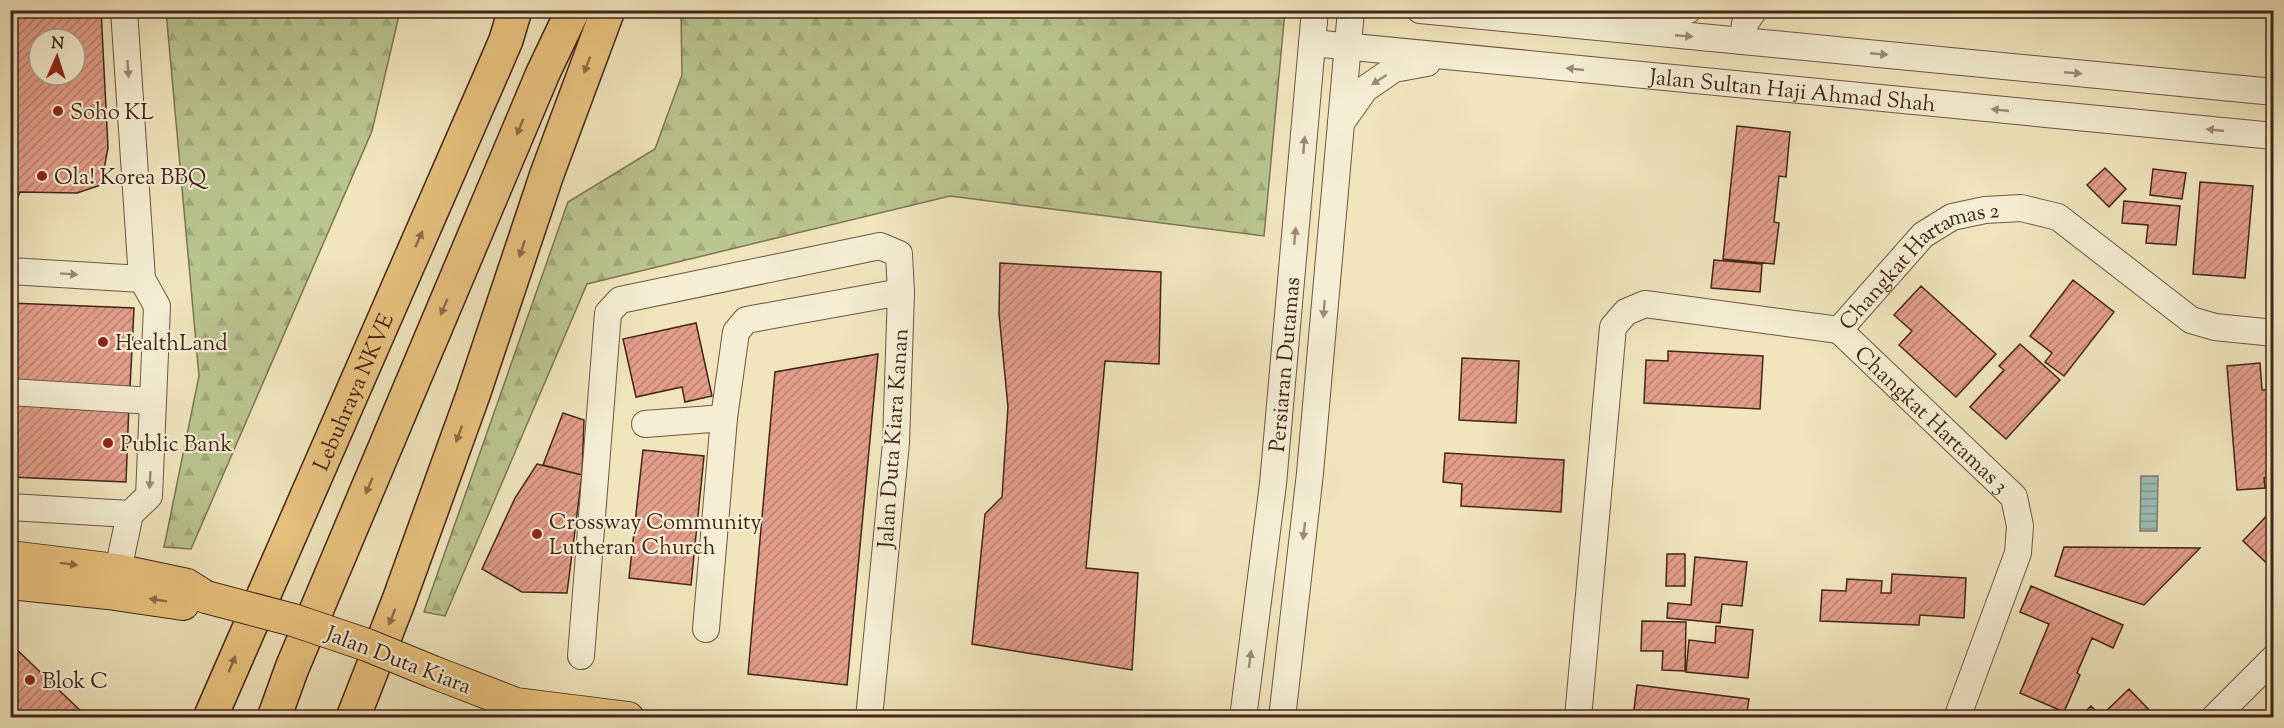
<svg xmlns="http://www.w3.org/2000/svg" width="2284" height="728" viewBox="0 0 2284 728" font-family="'Sorts Mill Goudy',serif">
<defs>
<pattern id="forest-firs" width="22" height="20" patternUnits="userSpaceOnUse" patternTransform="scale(1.5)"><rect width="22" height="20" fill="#bac590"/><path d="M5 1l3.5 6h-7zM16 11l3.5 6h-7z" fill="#a1a97c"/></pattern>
<pattern id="water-rules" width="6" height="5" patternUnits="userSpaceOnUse" patternTransform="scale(1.5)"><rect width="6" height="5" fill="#9bbeb6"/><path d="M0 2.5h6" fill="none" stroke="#809a93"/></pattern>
<pattern id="building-hatch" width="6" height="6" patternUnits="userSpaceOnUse" patternTransform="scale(1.5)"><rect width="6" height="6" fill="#e39e8b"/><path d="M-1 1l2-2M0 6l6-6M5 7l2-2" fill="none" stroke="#ba8171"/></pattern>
</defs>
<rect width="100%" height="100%" fill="#f0e5bd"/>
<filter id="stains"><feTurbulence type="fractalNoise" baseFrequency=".00333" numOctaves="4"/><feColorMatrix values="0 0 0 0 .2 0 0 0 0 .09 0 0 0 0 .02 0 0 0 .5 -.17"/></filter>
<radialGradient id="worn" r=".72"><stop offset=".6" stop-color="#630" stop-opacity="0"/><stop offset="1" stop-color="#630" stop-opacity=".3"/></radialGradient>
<path fill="url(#forest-firs)" stroke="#7e7555" stroke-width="1.5" d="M166,11h234l-28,120 -181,418 -27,-2 35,-171z
M681,11h604l-21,225 -314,-40 -363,88 -142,332 -21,-4 144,-410 87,-53 27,-74z"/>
<path fill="url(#water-rules)" stroke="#788178" stroke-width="1.5" d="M2141,476h17l-1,55h-17z"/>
<path fill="url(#building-hatch)" stroke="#43251a" stroke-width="1.5" fill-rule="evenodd" d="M10,10h91l7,138 -7,37 -24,8 -57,-1 -10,23zM39,39h36v36h-36z
M1737,126l53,6 -4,45 -7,-1 -5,46 5,1 -5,41 -51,-5z
M2105,168l21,21 -17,18 -22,-22z
M2153,169l33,4 -4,26 -32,-4z
M2200,182l53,4 -8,92 -52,-4z
M2124,201l56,5 -4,39 -30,-2 2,-18 -26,-2z
M1714,260l48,4 -2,28 -49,-4z
M1000,263l161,9 -2,92 -54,-3 -19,207 52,5 -6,97 -160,-26 13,-130 17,-17 6,-90 -9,-93z
M2073,280l41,32 -50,64 -19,-14 7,-9 -22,-17z
M1921,286l75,68 -40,43 -57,-52 13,-14 -18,-16z
M10,303l124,5 -4,80 -120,-5z
M696,323l16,73 -27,6 -3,-15 -46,10 -13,-58z
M2020,344l40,36 -54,59 -36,-32 34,-37 -5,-4z
M1668,351l95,5 -3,53 -116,-6 2,-43 22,1z
M878,354l-31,331 -99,-11 27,-302z
M1462,358l57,3 -3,62 -57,-3z
M2260,363l2,27 12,-1v88l-10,1 1,10 -28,2 -10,-124z
M10,398l119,5 -3,79 -116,-5z
M563,413l21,7 -2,55 -39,-10z
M643,450l61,6 -13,129 -62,-7z
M1445,453l119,7 -3,52 -100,-6 1,-22 -19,-2z
M537,464l45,11 -15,118 -45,-1 -40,-23 33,-71z
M2274,508v62l-31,-29z
M2064,547l136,1 -56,57 -89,-29z
M1667,554h18v32h-19z
M1695,557l52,5 -5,44 -20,-2 -2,19 -53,-5 1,-15 23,2z
M1892,574l74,4 -2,40 -44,-3 -1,10 -99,-4 2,-31 24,1 1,-12 35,2 -1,12h10z
M2031,586l92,39 -10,23 -21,-10 -15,35 3,2 -16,37 -44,-19 29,-69 -29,-12z
M1642,621l44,1 -1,49 -23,-1 1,-19h-22z
M1716,626l37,4 -5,48 -62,-6 3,-32 26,3z
M10,643l78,75h-78z
M1637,685l112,14 -3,19h-113z
M2129,689l26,27 -2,2h-74l12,-12 10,10z"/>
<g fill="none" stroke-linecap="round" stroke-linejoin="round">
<g stroke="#6e5543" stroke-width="28">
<g id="minor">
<path d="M1420,10l854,82"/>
<path d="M1632,23l56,-13"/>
<path d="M1743,41l2,-18 9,-13"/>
<path id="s1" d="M1312,43l962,93"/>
<path d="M1341,123l24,-34 29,-20 33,-6"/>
<path d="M10,271l132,8"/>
<path id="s2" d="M1839,330l175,167 6,29 -2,27 -61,165"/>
<path d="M10,392l143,9"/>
<path d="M645,424l79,-6"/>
<path d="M10,507l120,7"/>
<path d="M116,570l5,-14 9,-42 19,-18 8,-190 -15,-27 -18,-269"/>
<path d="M706,629l18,-211 12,-86 10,-12 155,-28 -5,151 -27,275"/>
<path d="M581,656l27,-343 12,-13 260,-54 19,8 2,38"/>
<path id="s3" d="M1243,718l30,-234 42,-474"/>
<path d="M1282,718l28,-245 41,-463"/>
<path id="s4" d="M1578,718l35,-391 13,-15 19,-8 194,26 84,-95 29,-18 33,-7 36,-2 37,9 133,103 24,7 59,6"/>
<path d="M2214,718l60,-60"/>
</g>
</g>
<g stroke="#43251a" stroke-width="34">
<path id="major" d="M10,557l106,13 71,15 19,12
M10,583l98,10 75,11
M433,672l83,32 112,14"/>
</g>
<g stroke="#43251a" stroke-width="36">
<g id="highway">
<path id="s5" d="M210,718l284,-650 12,-28 9,-30"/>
<path d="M274,718l18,-50 251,-595 30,-63"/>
<path d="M353,718l46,-118 74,-205 74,-221 61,-164"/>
</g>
</g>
<use href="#minor" stroke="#f5eed4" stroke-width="26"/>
<use href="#major" stroke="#e8c27e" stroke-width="32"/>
<use href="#highway" stroke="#e8c27e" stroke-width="33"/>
<g stroke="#43251a" stroke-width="34" stroke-linecap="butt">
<path id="major-bridge" d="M206,597l87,23 74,25 66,27"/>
</g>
<use href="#major-bridge" stroke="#e8c27e" stroke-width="32"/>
</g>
<defs><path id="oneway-solid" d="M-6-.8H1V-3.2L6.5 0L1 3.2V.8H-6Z" transform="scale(1.5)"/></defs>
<g fill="#9c8a77">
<use href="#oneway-solid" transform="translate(1684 36) rotate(5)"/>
<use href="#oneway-solid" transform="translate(1879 54) rotate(5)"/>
<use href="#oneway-solid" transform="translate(128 69) rotate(86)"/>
<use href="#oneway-solid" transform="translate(1575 69) rotate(-174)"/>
<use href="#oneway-solid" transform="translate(2073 73) rotate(5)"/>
<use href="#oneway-solid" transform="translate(1379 80) rotate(147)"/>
<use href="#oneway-solid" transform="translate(2000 110) rotate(-174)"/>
<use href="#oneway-solid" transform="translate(2215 130) rotate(-174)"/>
<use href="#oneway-solid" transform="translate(1304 145) rotate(-85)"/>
<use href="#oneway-solid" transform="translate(1295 236) rotate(-85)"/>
<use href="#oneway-solid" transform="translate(69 274) rotate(4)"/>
<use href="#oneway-solid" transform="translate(1324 309) rotate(95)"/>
<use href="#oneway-solid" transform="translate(150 480) rotate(93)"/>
<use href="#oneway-solid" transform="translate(1304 531) rotate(97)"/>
<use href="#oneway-solid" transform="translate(1250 659) rotate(-83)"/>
</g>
<g fill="#8d6c47">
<use href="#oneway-solid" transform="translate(587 65) rotate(110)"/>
<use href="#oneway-solid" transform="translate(520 127) rotate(113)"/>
<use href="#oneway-solid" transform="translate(419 239) rotate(-66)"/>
<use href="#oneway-solid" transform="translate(522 249) rotate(108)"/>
<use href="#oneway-solid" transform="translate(444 307) rotate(113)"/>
<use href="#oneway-solid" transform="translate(459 434) rotate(110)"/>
<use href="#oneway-solid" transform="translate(369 486) rotate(113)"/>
<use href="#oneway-solid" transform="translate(69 564) rotate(7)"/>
<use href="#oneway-solid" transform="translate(158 600) rotate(-171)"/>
<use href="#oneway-solid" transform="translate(392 617) rotate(112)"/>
<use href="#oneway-solid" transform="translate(232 664) rotate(-67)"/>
</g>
<g fill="#8f2418" stroke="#f5eed4" stroke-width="2">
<circle cx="58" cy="111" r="6"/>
<circle cx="42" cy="176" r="6"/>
<circle cx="103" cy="342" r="6"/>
<circle cx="108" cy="443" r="6"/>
<circle cx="537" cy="534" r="6"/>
<circle cx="30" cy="680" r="6"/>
</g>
<g text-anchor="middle" stroke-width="4.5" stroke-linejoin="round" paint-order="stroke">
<g font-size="22" fill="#43251a" stroke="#f5eed4">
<text dy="8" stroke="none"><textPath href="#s1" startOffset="483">Jalan Sultan Haji Ahmad Shah</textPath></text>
<text dy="8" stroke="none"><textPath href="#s4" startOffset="736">Changkat Hartamas 2</textPath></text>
<text dy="8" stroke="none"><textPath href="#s3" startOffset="356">Persiaran Dutamas</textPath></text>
<text dy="8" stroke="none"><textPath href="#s5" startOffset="356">Lebuhraya NKVE</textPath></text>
<text dy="8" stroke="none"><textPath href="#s2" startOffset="129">Changkat Hartamas 3</textPath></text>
<text transform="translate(892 438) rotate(-86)" y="8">Jalan Duta Kiara Kanan</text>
<text transform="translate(399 659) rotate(21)" y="8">Jalan Duta Kiara</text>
</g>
<g font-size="22" fill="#43251a" stroke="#f5eed4" text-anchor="start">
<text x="70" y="119">Soho KL</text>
<text x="54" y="184">Ola! Korea BBQ</text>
<text x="115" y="350">HealthLand</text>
<text x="120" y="451">Public Bank</text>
<text x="549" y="529">Crossway Community<tspan x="549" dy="25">Lutheran Church</tspan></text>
<text x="42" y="688">Blok C</text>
</g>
</g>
<rect width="2284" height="728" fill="none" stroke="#f0e5bd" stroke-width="36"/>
<rect x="12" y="12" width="2260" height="704" fill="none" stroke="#43251a" stroke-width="3"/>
<rect x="18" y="18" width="2248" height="692" fill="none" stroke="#43251a" stroke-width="1.5"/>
<g transform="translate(57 57) rotate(3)"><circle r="28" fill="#f5eed4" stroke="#ae9e8a" stroke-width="1.5"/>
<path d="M0-4.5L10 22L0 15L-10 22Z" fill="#8f2418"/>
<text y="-9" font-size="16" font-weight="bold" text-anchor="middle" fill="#43251a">N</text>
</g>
<rect width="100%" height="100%" filter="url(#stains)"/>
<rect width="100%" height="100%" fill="url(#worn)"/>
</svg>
